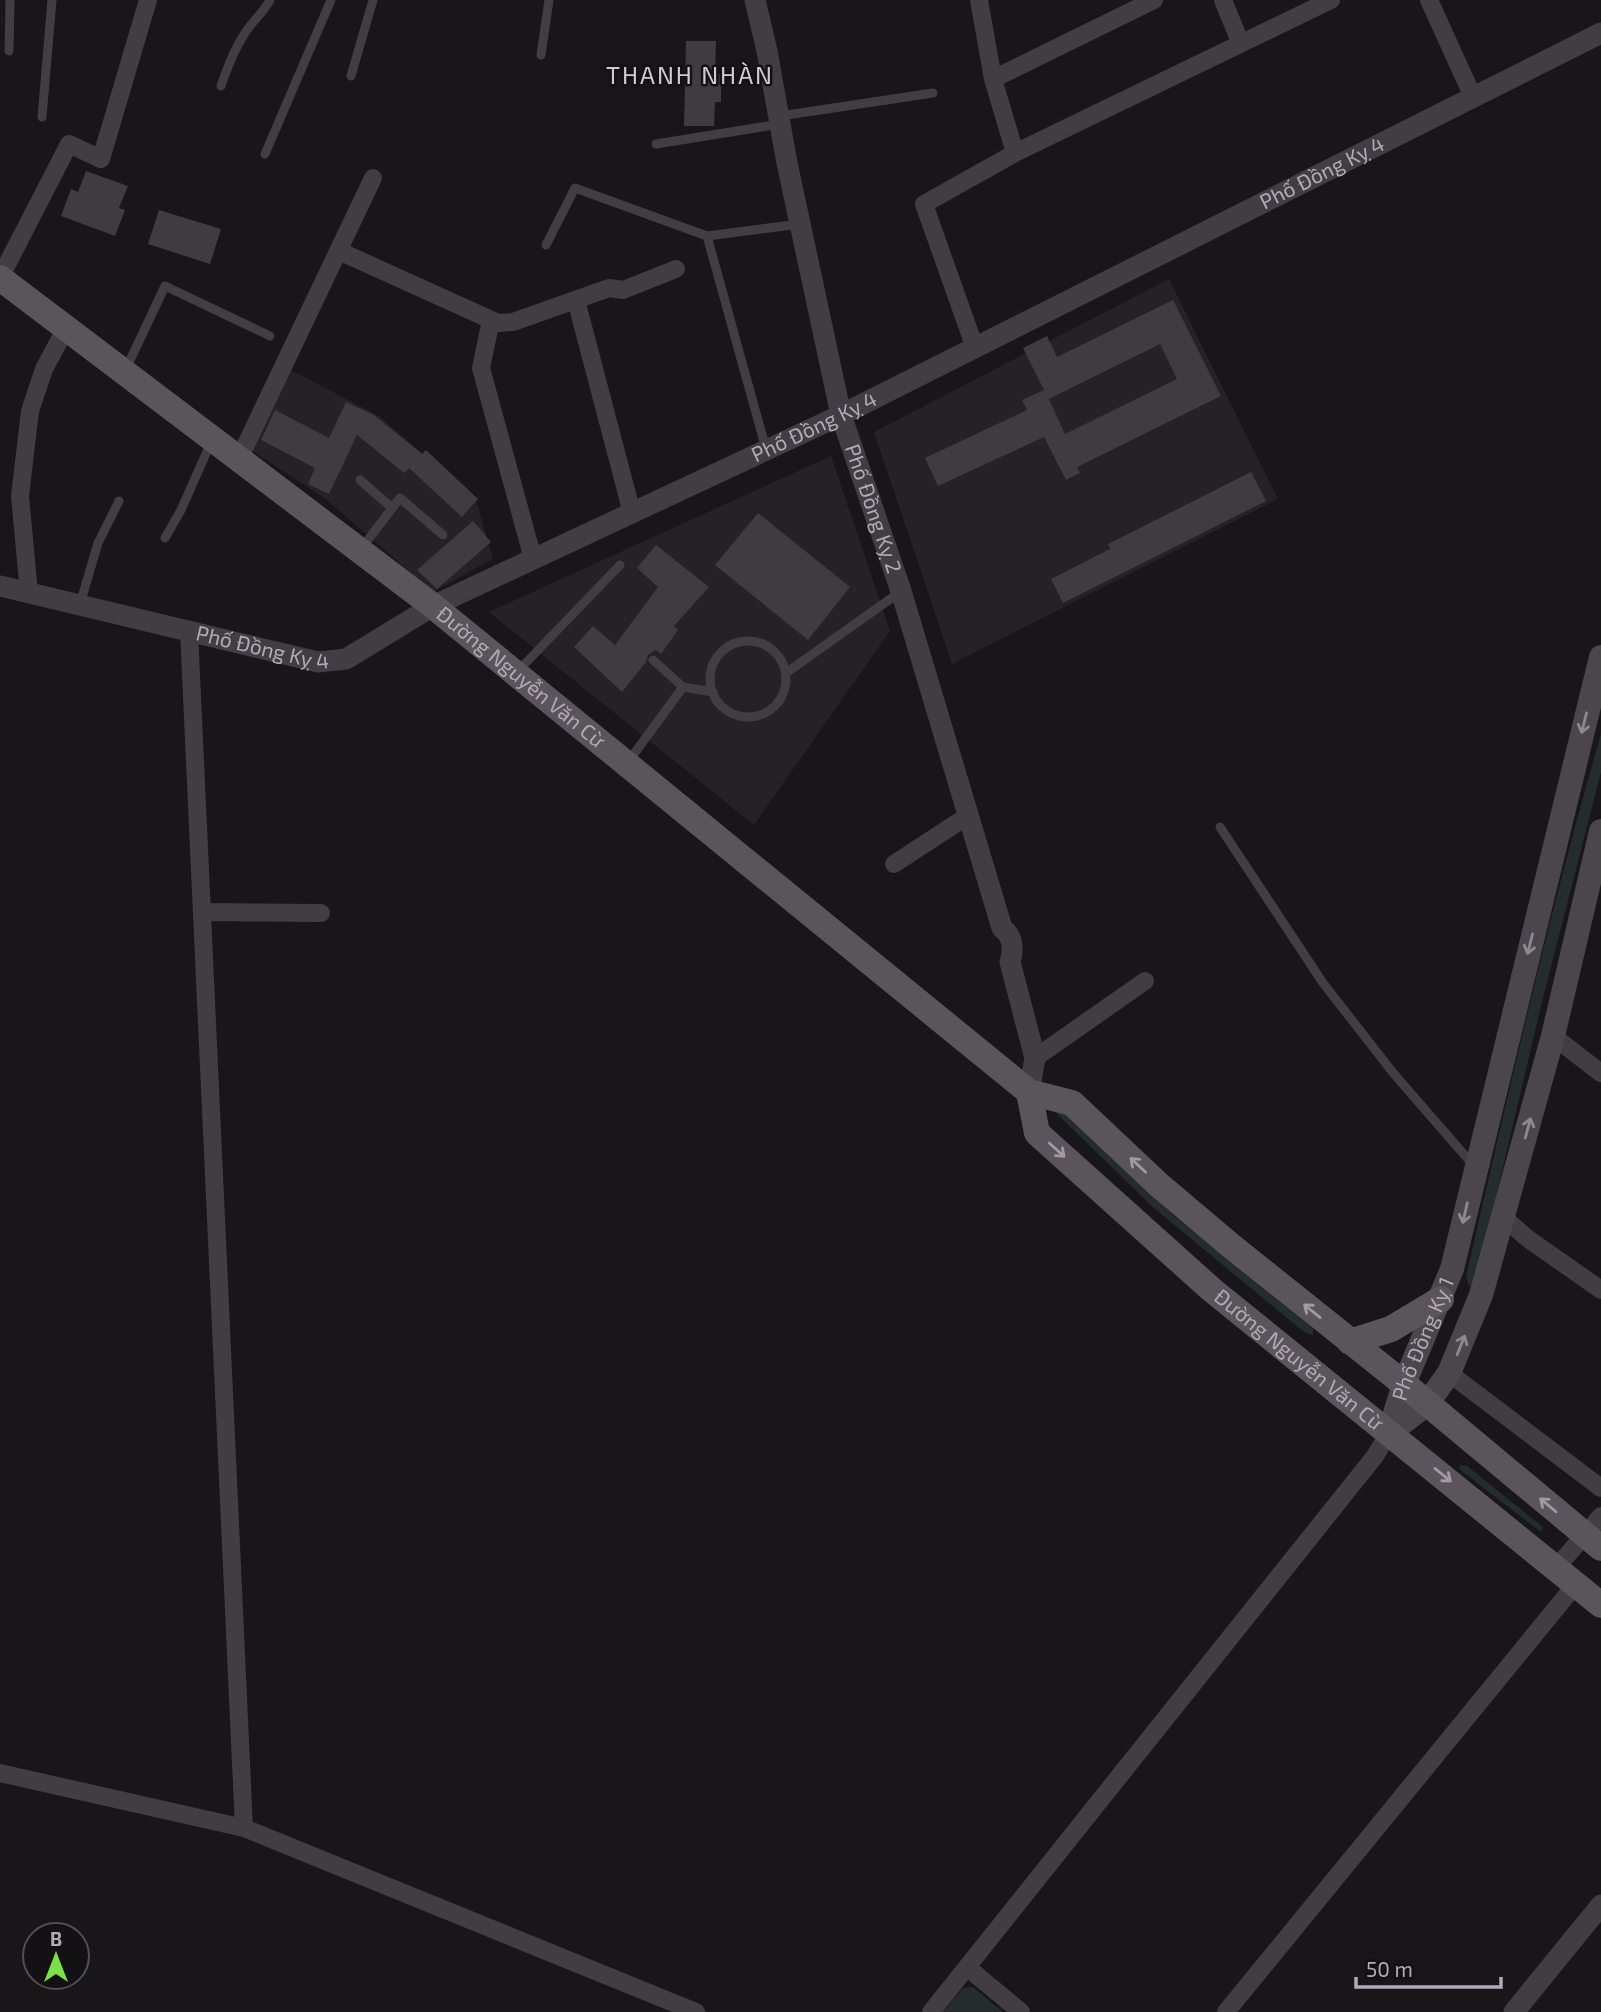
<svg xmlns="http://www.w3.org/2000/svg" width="1601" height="2012" viewBox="0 0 1601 2012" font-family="'Exo 2',sans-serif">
<rect width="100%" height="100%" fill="#181618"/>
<path fill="#252225" d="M1169,279l109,220 -326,165 -78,-232z
M289,369l90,47 97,84 17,59 -60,33 -106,-92 -79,-52z
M831,456l59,175 -136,194 -265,-213z"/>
<path fill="#252c2c" d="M1601,734v38l-60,234 -63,267 -6,13h-3l-3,-10c42,-181 83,-363 135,-542z
M1060,1108l112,106 141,114v7l-9,-3 -149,-123 -97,-94 -2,-4z
M1460,1465l7,1 76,61 -2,5 -82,-63z
M973,1987l30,25h1h-61l20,-24z"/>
<path fill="#3f3b3f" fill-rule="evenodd" d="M686,41h30l-1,33h6v28h-6l-1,24h-30z
M86,171l42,15 -9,22 6,2 -10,26 -54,-20 10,-27 7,3z
M159,210l62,19 -11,35 -62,-20z
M1173,300l48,96 -144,71 3,6 -14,7 -22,-43 -106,49 -13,-28 102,-48 -5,-10 22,-10 -21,-42 24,-12 10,21zM1160,344l17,35 -112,55 -18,-39 2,4z
M346,402l28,13 48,39 4,-4 52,49 -16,18 -53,-49 -5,5 -47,-38 -28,59 -21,-10 7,-16 -54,-28 14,-30 54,28z
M1251,472l15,29 -203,102 -12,-24 59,-30 -2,-5z
M758,513l92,74 -42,53 -93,-75z
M473,521l18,21 -54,47 -20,-19z
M656,545l53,42 -35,39 4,4 -17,24 -5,-4 -8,5 -2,7 -24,30 -48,-45 19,-21 22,19 43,-58 -21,-19z"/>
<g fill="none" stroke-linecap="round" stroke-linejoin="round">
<path stroke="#413d42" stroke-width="9" d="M9,51l1,-51
M541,55l8,-55
M351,76l22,-76
M221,86c7,-21 15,-42 29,-60 7,-9 15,-16 20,-26
M780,116l153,-23
M42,117l10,-117
M656,144l124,-20
M265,154l66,-154
M707,236l59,213
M546,245l29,-57 132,48 93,-12
M125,371l40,-85 105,50
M360,480l32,28
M165,538l16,-28 31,-70
M361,549l39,-51 43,37
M80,604l18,-61 21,-42
M710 679a38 38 0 1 1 76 0a38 38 0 1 1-76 0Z
M517,672l103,-107
M786,673l114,-81
M683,687l30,5
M628,762l55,-75 -30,-27
M1220,827l103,156 71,91 80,92"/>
<path stroke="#413d42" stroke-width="18" d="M979,0l14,79 22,74
M1223,0l18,44
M1429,0l44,97
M993,79l161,-79
M339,251l159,72 15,-1 96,-34 14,2 53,-21
M0,278l69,-134 32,15 47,-159
M576,300l56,213
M491,320l-10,48 52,191
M975,348l-51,-144 91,-51 316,-153
M239,459l134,-281
M29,593l-9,-97 10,-85 14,-42 22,-41
M189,631l55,1197
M894,864l75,-49
M202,912l119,1
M1553,1036l48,37
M1035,1058l110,-77
M1504,1218l23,20 74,52
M1449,1373l152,115
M1556,1568l45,-52
M0,1773l244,55 452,184
M968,1968l53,44
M931,2012l444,-556 14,-23
M1226,2012l350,-428"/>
<g stroke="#413d42" stroke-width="21">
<path id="s1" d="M755,0l12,51 20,112 54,252 60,176 101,337c11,8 12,22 8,34l25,96 -6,34"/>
<path id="s2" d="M0,586l318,76 28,-3 87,-53 408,-191 760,-382"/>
<path d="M1514,2012l87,-107"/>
</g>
<g stroke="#4b464c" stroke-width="24">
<path id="s3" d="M1389,1433l15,-49 48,-115 149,-612"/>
<path d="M1389,1433l38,-29 22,-31 32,-78 72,-259 48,-205"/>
</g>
<g stroke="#5a545b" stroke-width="26">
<path id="s4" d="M0,278l433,328 596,486 43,11 87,82 71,60 174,139 197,164"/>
<path id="s5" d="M1029,1092l8,41 175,157 389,315"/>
<path d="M1350,1342l41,-13 50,-30"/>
</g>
</g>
<defs><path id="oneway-shaft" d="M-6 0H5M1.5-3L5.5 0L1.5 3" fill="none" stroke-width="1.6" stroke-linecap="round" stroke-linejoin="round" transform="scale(1.75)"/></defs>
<g stroke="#8f8792">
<use href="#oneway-shaft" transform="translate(1584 723) rotate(104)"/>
<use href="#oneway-shaft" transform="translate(1530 944) rotate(104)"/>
<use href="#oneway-shaft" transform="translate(1528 1128) rotate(-75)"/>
<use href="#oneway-shaft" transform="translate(1465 1213) rotate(103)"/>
<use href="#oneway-shaft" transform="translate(1461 1345) rotate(-68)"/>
</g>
<g stroke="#a199a5">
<use href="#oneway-shaft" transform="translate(1057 1150) rotate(42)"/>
<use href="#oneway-shaft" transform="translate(1138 1165) rotate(-137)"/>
<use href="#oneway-shaft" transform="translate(1312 1311) rotate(-141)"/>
<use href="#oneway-shaft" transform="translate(1443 1475) rotate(39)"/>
<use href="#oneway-shaft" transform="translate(1548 1505) rotate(-140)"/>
</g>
<g text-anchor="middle" stroke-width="5" stroke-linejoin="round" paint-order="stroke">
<g font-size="21" fill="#b3aab7" stroke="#131113">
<text dy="7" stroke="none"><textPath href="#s2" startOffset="1446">Phố Đồng Kỵ 4</textPath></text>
<text dy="7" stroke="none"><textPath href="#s2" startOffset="878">Phố Đồng Kỵ 4</textPath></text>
<text dy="7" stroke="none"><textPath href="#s1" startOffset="523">Phố Đồng Kỵ 2</textPath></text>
<text dy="7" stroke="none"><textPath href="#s2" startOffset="270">Phố Đồng Kỵ 4</textPath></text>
<text dy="7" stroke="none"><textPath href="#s4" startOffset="656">Đường Nguyễn Văn Cừ</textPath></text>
<text dy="7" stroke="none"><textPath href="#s3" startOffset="100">Phố Đồng Kỵ 1</textPath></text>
<text dy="7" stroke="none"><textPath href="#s5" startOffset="388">Đường Nguyễn Văn Cừ</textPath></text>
</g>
<g font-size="24" letter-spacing="2" fill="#d1cad3" stroke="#131113">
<text x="690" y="84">THANH NHÀN</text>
</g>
</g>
<g transform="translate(56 1956)"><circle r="33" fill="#131113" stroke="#534e55" stroke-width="2"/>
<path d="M0-5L12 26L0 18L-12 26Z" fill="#7bdf48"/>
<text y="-10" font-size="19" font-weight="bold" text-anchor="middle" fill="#b3aab7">B</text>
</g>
<path d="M1356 1977v10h145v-10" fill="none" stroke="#b3aab7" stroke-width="3.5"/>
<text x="1366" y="1977" font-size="21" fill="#b3aab7" stroke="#131113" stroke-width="5" paint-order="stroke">50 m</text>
</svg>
